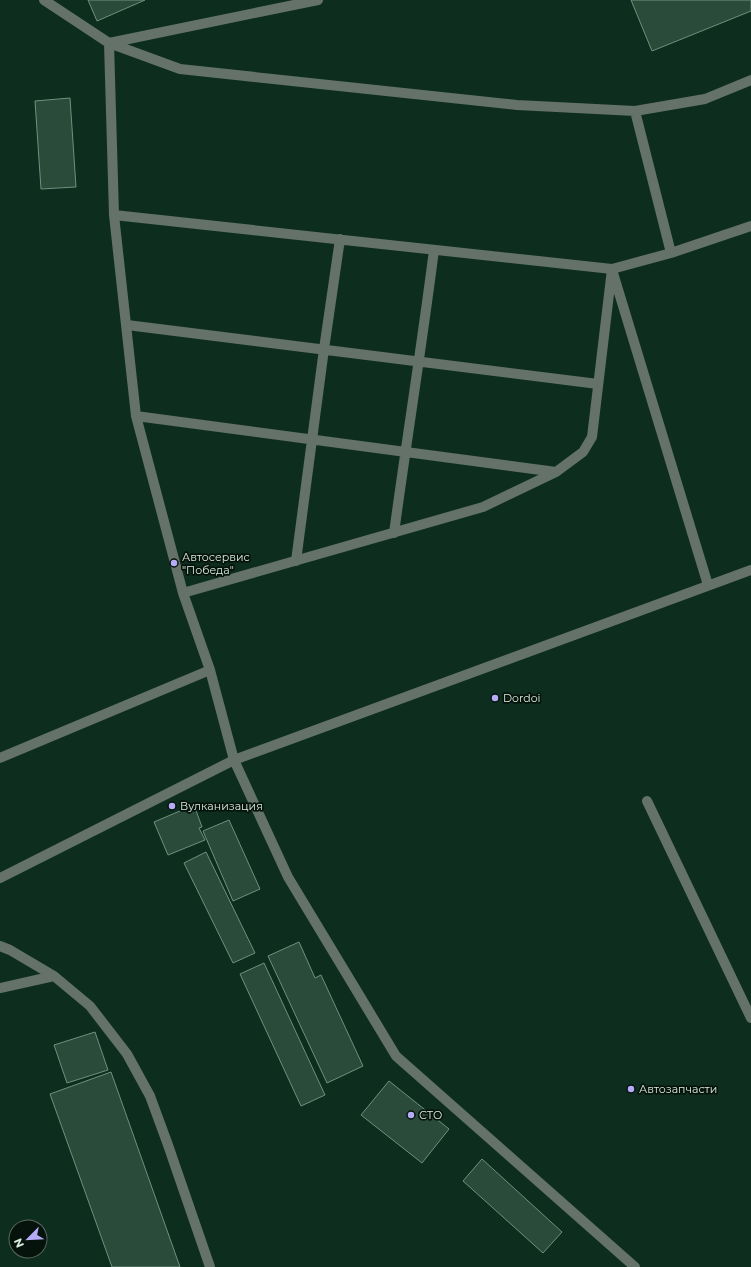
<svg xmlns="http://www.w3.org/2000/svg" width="751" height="1267" viewBox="0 0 751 1267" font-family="Montserrat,sans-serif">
<rect width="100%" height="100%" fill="#0d2d1f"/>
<path fill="#2a4a3a" stroke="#6f917f" d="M88,0h57l-48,21z
M631,0h120v11l-99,40z
M70,98l6,89 -35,2 -6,-88z
M194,805l8,22 -3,1 6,12 -37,15 -14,-33z
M229,820l31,69 -27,12 -30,-70z
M206,852l49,101 -22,10 -49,-100z
M299,942l16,36 6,-3 42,91 -36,17 -59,-127z
M264,963l61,132 -24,11 -61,-132z
M95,1032l13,38 -41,13 -13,-38z
M111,1072l69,195h-68l-62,-173z
M389,1081l60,48 -27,34 -61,-48z
M482,1159l80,73 -19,21 -80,-72z"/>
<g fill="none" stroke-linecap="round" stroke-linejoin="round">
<path stroke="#64726a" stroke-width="10" d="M44,0l65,43 71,26 337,36 118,6 70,-12 46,-19
M318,0l-209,43 5,172 22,201 47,177 27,77 24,90 54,117 108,179 239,211
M635,111l36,142
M114,215l498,54 59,-16 80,-27
M613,273l95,312
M127,325l471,59
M136,416l420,56
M394,533c13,-95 28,-189 40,-283
M296,561l28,-212 16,-110
M183,593l300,-86 73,-35 27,-20 9,-15 20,-168
M0,758l210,-88
M647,801l104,217
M0,878l234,-118 517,-190
M0,946l10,4 44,26 36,30 37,48 23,42 18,49 42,122
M0,988l54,-12"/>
</g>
<g fill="#b5acf8" stroke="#06130c" stroke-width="1.5">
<circle cx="174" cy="563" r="4"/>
<circle cx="495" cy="698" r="4"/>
<circle cx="172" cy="806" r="4"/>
<circle cx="631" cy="1089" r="4"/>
<circle cx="411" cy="1115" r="4"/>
</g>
<g text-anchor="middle" stroke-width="3.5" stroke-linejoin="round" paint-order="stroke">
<g font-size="11" fill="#d9ebe0" stroke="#06130c" text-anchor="start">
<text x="182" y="561">Автосервис<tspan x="182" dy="13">"Победа"</tspan></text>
<text x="503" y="702">Dordoi</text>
<text x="180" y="810">Вулканизация</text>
<text x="639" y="1093">Автозапчасти</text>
<text x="419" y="1119">СТО</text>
</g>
</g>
<g transform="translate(28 1239) rotate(246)"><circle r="19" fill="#06130c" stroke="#5a6961"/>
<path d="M0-3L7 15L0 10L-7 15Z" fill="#b5acf8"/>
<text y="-6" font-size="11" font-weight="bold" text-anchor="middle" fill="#d9ebe0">N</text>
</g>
</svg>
